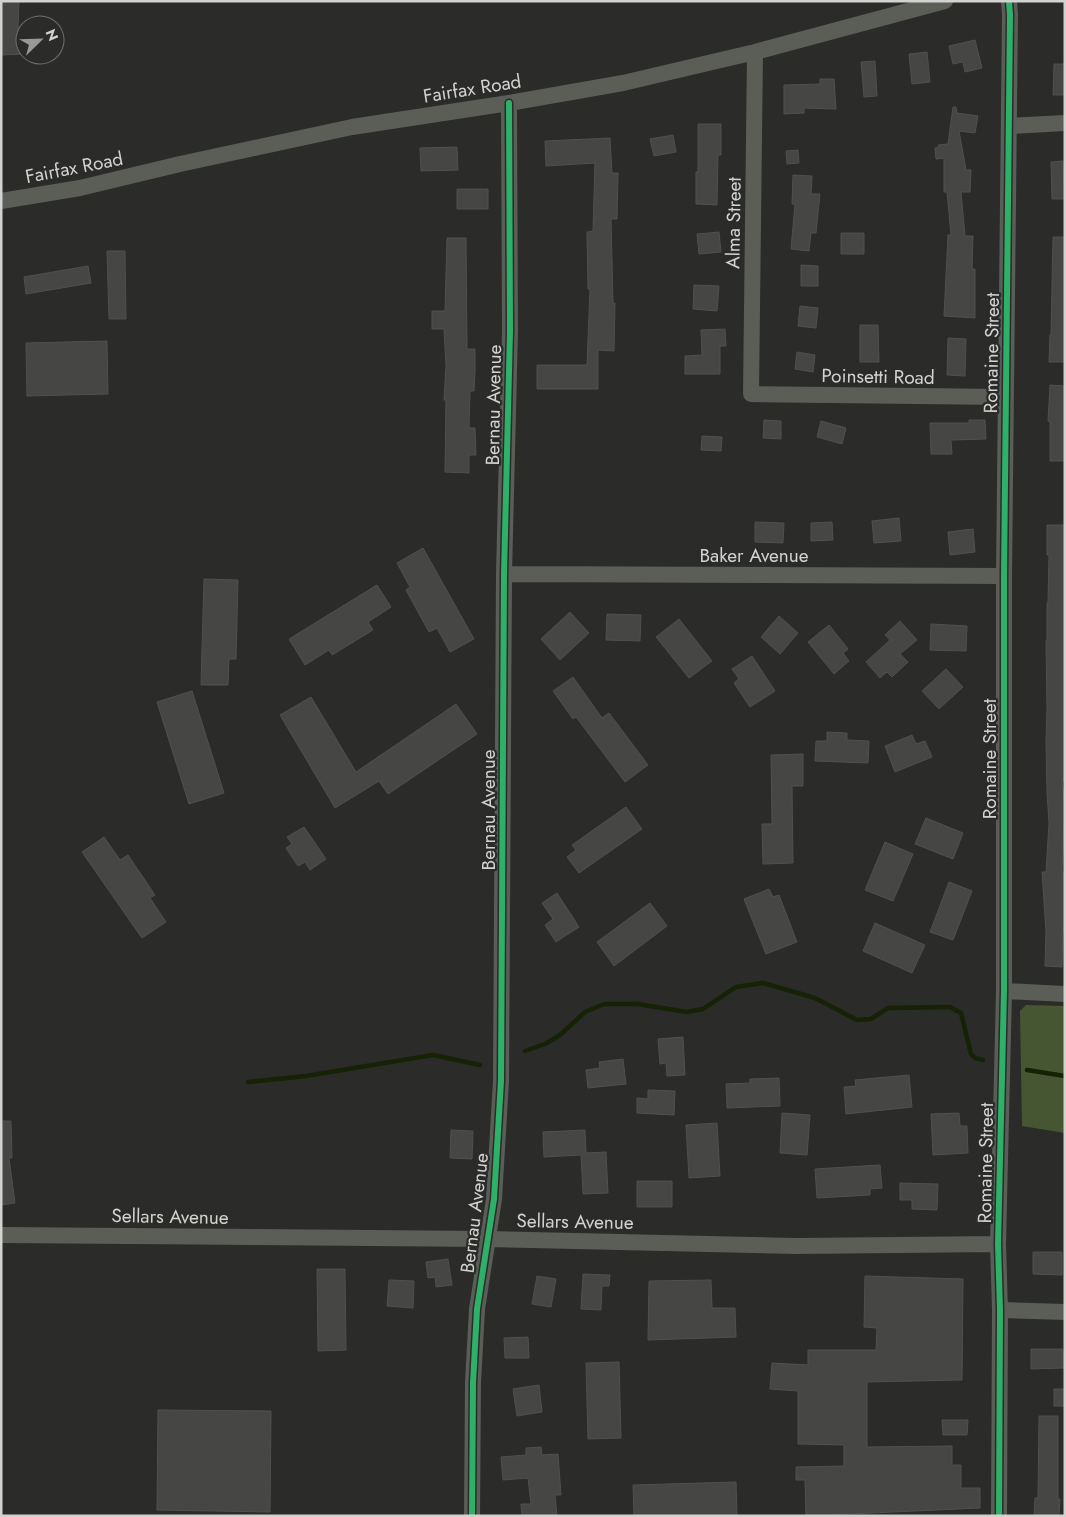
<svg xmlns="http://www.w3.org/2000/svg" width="1066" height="1517" viewBox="0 0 1066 1517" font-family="Jost,sans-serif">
<rect width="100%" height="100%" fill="#2b2b2a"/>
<path fill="#475632" d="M1026,1005l39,1v127l-43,-7 -2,-115z"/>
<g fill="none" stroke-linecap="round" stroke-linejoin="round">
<path stroke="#162206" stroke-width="4.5" d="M525,1051l20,-7 15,-9 25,-23 19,-8h34l49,8 16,-3 33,-22 27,-4 52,15 42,22 14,-1 17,-11 62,-1 11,6 10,41 4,4 8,2
M1027,1070l38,6
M248,1082l58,-6 127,-21 47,10"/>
</g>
<path fill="#464645" stroke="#50504f" d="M1,1h18l-1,27h7v26l-24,1z
M975,40l7,28 -17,4 -2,-10 -10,2 -4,-18z
M927,52l3,30 -18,2 -3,-30z
M875,61l2,35 -13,1 -3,-35z
M1054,64h11v31h-12z
M820,79h14l2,30 -32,-1v5l-20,1v-29l36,-1z
M953,107h3l1,6 21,3 -3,17 -16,-2 7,39h5l-1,22h-9l4,44h8l-1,33h3v49l-31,-2 4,-81h3l-4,-43h-3v-34l-8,1 -1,-11 4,-1 -1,-2 10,-1z
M698,124h23v31h-3l-1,50 -21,-1v-32h2z
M673,135l3,17 -22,4 -4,-17z
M610,138l2,35h6l-1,46h-6l2,84h2l-1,48 -16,-1v39h-61v-24h50l3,-76h-2l-1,-57 6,-1 2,-68 -49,3 -1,-25z
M457,147l1,23 -37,1 -1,-23z
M798,150l1,13 -12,1 -1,-13z
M1063,161l2,38h-13l-1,-37z
M793,175l19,1 -1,18h9l-4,39h-5l-2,18 -18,-2 4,-45h-3z
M457,189h31v20h-31z
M719,232l2,20 -22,2 -2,-20z
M841,233h23v21h-23z
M1053,237h12v125h-16l1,-27h1z
M447,238h19l1,111h8v23l-1,19h-4l-1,37h6l1,27h-7v18l-24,-1 1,-72h-2l2,-34 -2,-37h-12v-18h13z
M107,251h18l1,68h-17z
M801,265l17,1v20h-17z
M88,266l3,17 -65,11 -2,-17z
M694,285l25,1 -2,25 -24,-2z
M800,306l18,2 -2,20 -18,-2z
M860,325h18l1,37h-19z
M725,329l1,17h-6v28h-35v-18l17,-1 -1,-25z
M948,338l18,1 -1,37 -18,-1z
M107,341l1,53 -81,2 -1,-53z
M797,352l18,3 -2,17 -18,-3z
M1050,385l15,1v75h-15v-39l-2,-1z
M764,420l17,1v18l-18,-1z
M969,420h16l1,19 -35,1 1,14h-21l-1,-31h39z
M821,421l25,7 -4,16 -25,-7z
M702,436l20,1 -1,14 -20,-1z
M899,518l2,23 -27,2 -2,-22z
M755,522l29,1 -1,20 -28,-1z
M832,522l1,18 -22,1v-18z
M1047,525h18v256h-3l3,27 -3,64h3v59h-2l-1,36 -17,-1 1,-34 -4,-60h4l3,-49 -2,-31 -1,-49 1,-34 -1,-68h1v-38h1l1,-48h-2z
M973,529l2,23 -25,3 -2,-23z
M423,548l51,91 -24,13 -13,-24 -8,4 -23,-42 4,-3 -13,-24z
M204,579l34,1 -2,79h-7l-1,26h-27z
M377,585l14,22 -23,15 5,8 -41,25 -3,-5 -24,15 -16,-26z
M570,612l19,21 -29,27 -19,-21z
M607,614l34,1 -1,26 -34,-1z
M779,616l19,17 -18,21 -19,-17z
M679,619l33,42 -23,17 -33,-41z
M900,621l17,19 -17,14 8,8 -16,15 -5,-5 -7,6 -14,-16 24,-22 -5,-5z
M931,624l36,2 -1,25 -36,-1z
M829,625l19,24 -5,4 6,8 -15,13 -26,-32z
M752,656l23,35 -25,16 -16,-24 5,-4 -7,-10z
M946,669l17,18 -24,22 -17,-18z
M573,677l29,41 7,-5 39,52 -23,17 -49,-65 -3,2 -20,-28z
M192,691l32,102 -35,11 -32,-102z
M311,697l45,75 100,-68 21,30 -89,60 -9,-13 -44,27 -55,-93z
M827,732l20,1v7l22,1 -1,22 -53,-2 1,-20h11z
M912,735l4,9 9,-3 7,16 -37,15 -10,-26z
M803,754v32h-11l1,77 -30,1 -1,-40h10l-1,-69z
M626,807l16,22 -63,44 -12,-16 9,-7 -4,-5z
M926,818l37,15 -10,26 -38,-15z
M304,827l22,32 -16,11 -5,-8 -7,4 -12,-18 6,-4 -5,-7z
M104,837l16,23 8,-5 27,40 -5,3 16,24 -24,16 -60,-86z
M885,842l28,12 -20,47 -28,-11z
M949,882l23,9 -19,49 -23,-8z
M769,889l4,8 6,-2 18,47 -31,12 -22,-55z
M557,893l22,34 -23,15 -11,-17 8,-6 -11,-16z
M650,903l17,23 -53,40 -17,-24z
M875,923l50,22 -13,28 -49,-22z
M683,1037l2,38 -18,1 -1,-13 -6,1 -2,-25z
M623,1059l3,25 -38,4 -2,-18 14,-2 -1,-6z
M909,1075l3,32 -66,7 -2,-27 12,-1 -1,-6z
M779,1078l1,28 -53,2 -1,-24 24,-1v-4z
M648,1090l27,1 -1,24 -37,-2v-15l11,1z
M782,1113l28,2 -3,40 -27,-2z
M959,1113l1,13h7l1,27 -35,2 -2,-41z
M1,1121h10l1,37h-3l6,45 -14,2z
M717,1123l3,53 -31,2 -3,-53z
M451,1130l22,1 -1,28 -22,-1z
M585,1130l1,23 20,-1 2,41 -25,1 -2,-39 -37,2 -1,-25z
M880,1165l2,23 -12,1v6l-53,3 -2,-29z
M637,1181h35v26h-35z
M900,1183l38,1 -1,26 -25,-1v-9h-12z
M1033,1252h29v23l-29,-1z
M448,1259l4,26 -16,2 -1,-10 -7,1 -2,-16z
M317,1269h28l1,81 -28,1z
M583,1274l27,1 -1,11h-7l-1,24 -20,-1z
M537,1276l19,3 -5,28 -19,-3z
M865,1276l98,3 -1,101 -95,2v65l85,-1v19h9v23h19v20l-174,8 -1,-36h-9v-13l48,-1v-21l-46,-1v-53l-28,-2 2,-26 36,2v-15h68l1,-22 -13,-1z
M389,1280l25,1 -1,27 -26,-2z
M711,1280l1,28h23l1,29 -88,3 1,-59z
M528,1337l1,21h-24l-1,-20z
M1031,1349h32l1,19 -33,1z
M619,1362l2,76 -33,1 -2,-76z
M539,1385l3,27 -25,4 -4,-27z
M1054,1389h11v17h-11z
M158,1410l113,1 -1,101 -113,-2z
M1039,1416h19v83h2l-1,17h-25l1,-18h3z
M942,1420h26l-1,15h-24z
M541,1447l1,8 16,-1 3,41h-6l2,21h-35l-1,-12h10l-3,-26 -25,2 -2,-23 25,-2v-7z
M736,1482l1,34h-103l-1,-31z"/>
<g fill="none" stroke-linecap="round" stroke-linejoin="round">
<path stroke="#5b5d57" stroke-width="16" d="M755,52l-4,342 254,3
M1009,126l56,-3
M1,201l79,-13 100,-24 172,-37 157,-24 114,-20 132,-31 190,-51
M504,574l500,2
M1004,991l61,3
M1,1235l486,4 309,7 202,-2
M1000,1310l65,2
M472,1516l1,-133 4,-74 17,-110 7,-118 3,-507 6,-243 -1,-228
M999,1516l1,-206 -2,-66 6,-253v-415l6,-561 -1,-14"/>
<g stroke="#2b2c29" stroke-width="9">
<path id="cycleway" d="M472,1516l1,-133 4,-74 17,-110 7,-118 3,-507 6,-243 -1,-228
M999,1516l1,-206 -2,-66 6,-253v-415l6,-561 -1,-14"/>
</g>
<use href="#cycleway" stroke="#2db169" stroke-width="6"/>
</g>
<g text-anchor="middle" stroke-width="4.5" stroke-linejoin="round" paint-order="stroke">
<g font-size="19" fill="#d2d3d0" stroke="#2b2c29">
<text transform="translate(472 88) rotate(-9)" y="7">Fairfax Road</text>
<text transform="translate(74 167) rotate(-11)" y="7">Fairfax Road</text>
<text transform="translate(733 223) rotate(-89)" y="7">Alma Street</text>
<text transform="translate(991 353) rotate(-89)" y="7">Romaine Street</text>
<text transform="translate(878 376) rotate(1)" y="7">Poinsetti Road</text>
<text transform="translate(493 405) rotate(-89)" y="7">Bernau Avenue</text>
<text x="754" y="562">Baker Avenue</text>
<text transform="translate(989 759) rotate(-90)" y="7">Romaine Street</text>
<text transform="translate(488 810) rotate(-90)" y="7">Bernau Avenue</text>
<text transform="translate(985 1163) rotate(-89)" y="7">Romaine Street</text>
<text transform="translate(474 1213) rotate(-83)" y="7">Bernau Avenue</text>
<text transform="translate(170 1216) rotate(1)" y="7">Sellars Avenue</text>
<text transform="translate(575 1221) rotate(1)" y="7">Sellars Avenue</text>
</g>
</g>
<rect width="1066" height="1517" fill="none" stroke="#d2d3d0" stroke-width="5"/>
<g transform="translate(40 40) rotate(67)"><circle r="24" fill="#2b2c29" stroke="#6e6f6c"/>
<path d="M0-4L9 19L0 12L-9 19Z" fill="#989896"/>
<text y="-8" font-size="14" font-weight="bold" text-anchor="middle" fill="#d2d3d0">N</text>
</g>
</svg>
